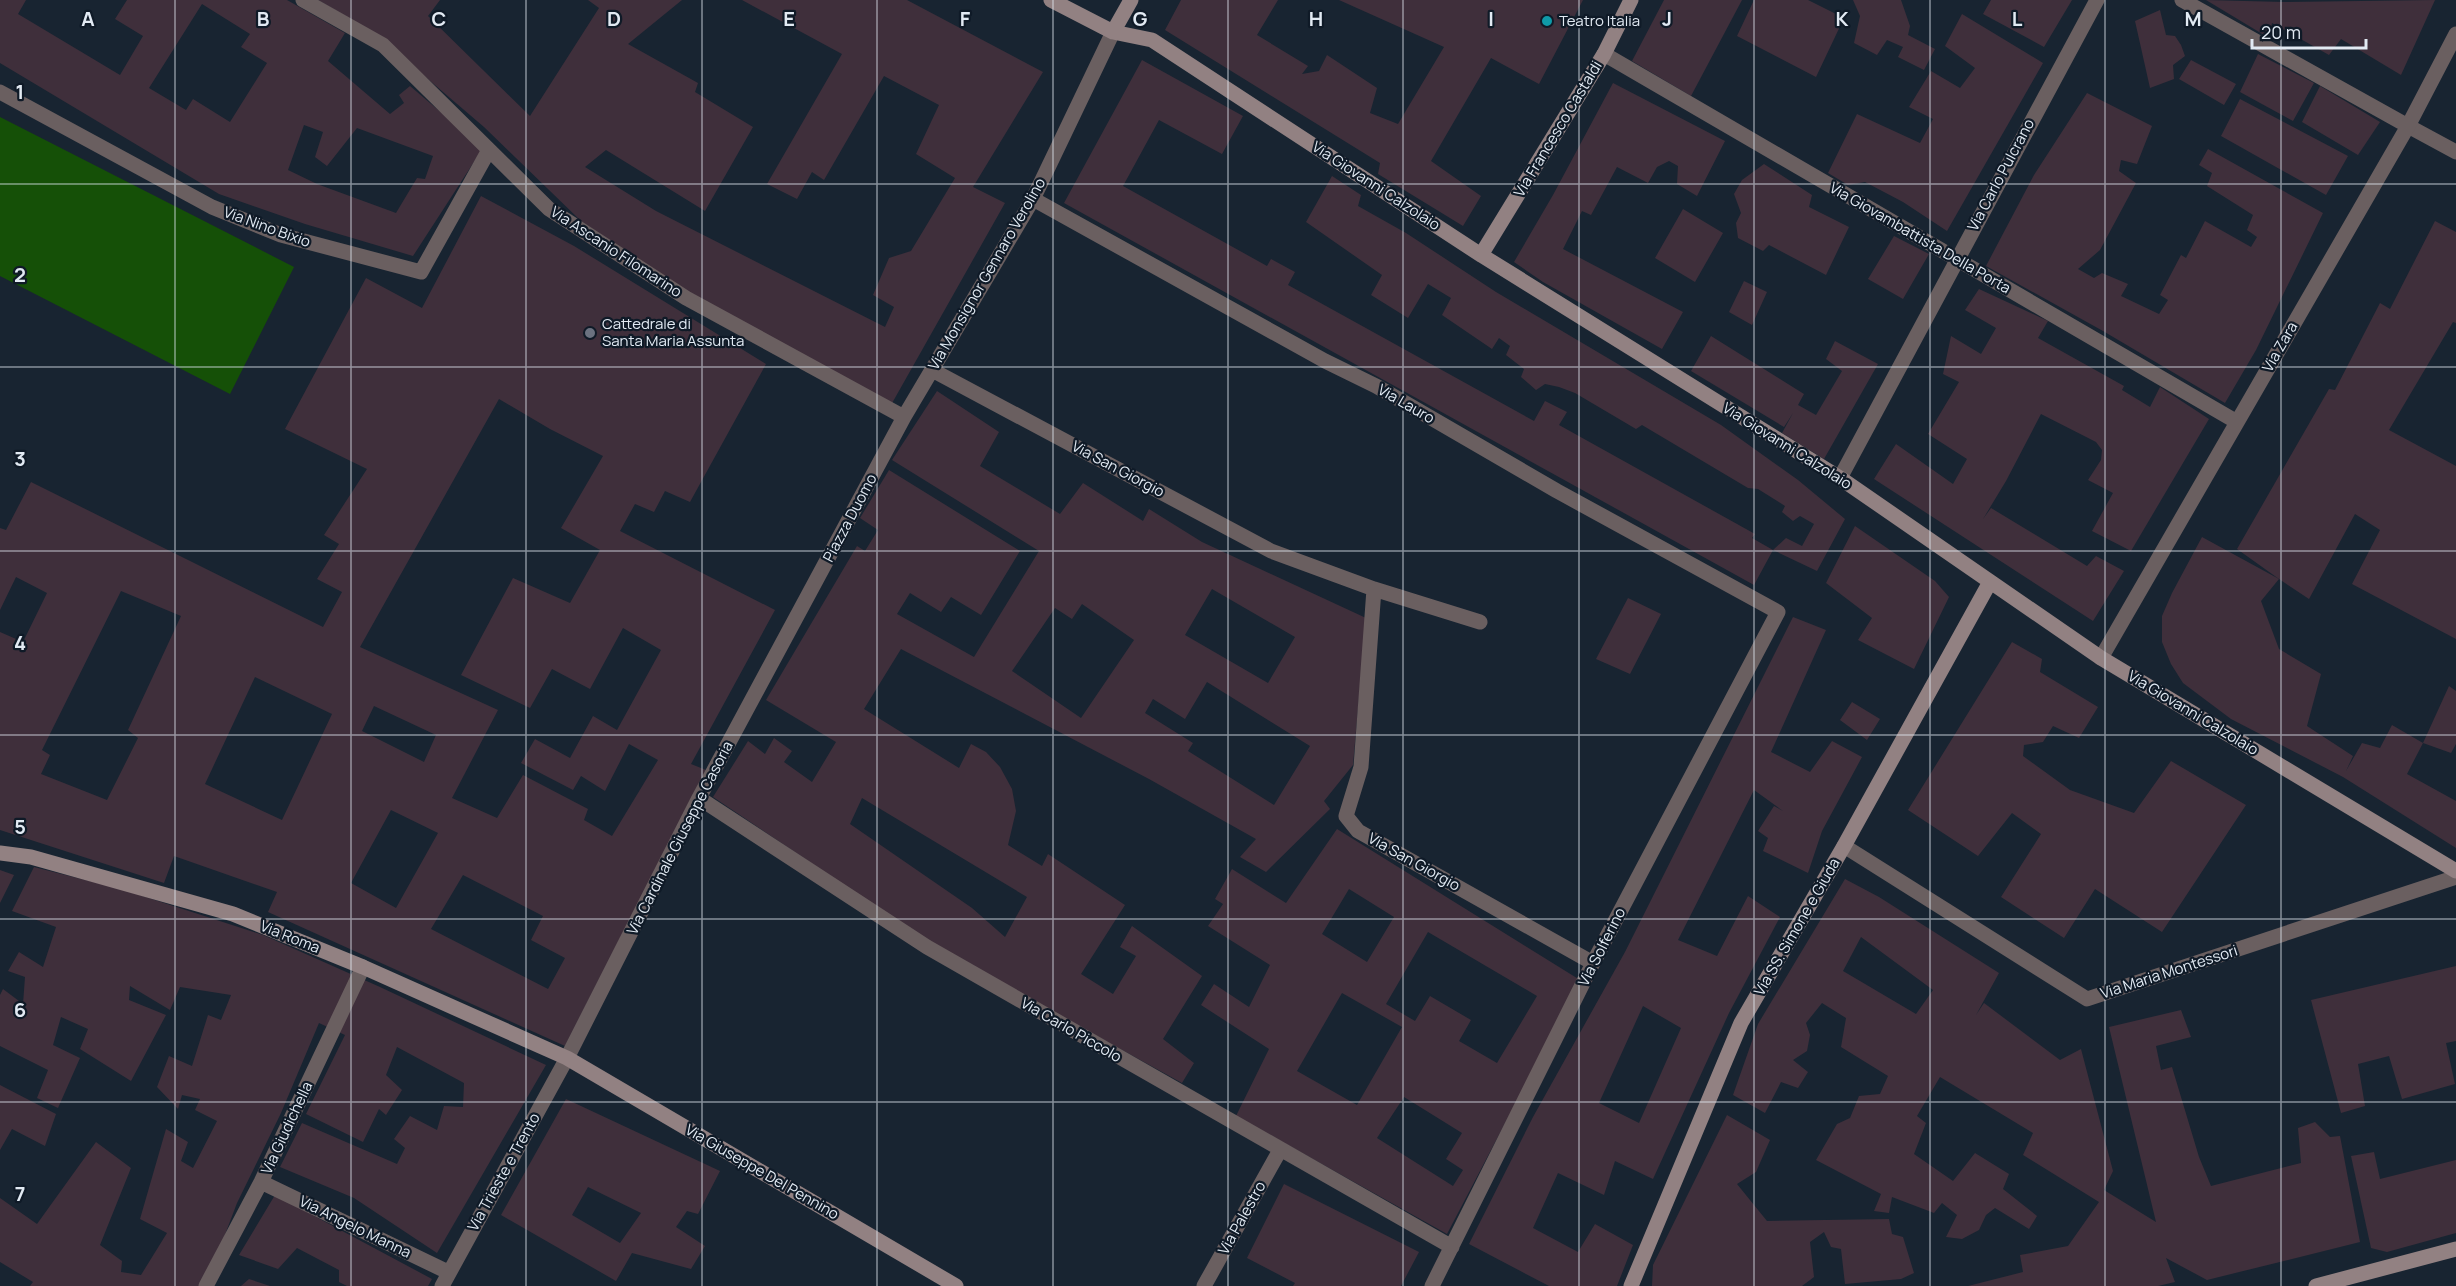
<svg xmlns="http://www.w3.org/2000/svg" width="2456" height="1286" viewBox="0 0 2456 1286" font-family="Manrope,sans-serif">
<rect width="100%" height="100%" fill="#182431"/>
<path fill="#155007" d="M0,117l294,150 -64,127 -230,-118z"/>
<path fill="#3f2f3b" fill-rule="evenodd" d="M0,0h26l-8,14 102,61 23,-39 -28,-17 12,-19h160l58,33 -17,28 62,53 14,-11 -5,-8 11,-9 73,62 -70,108 -108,-32 -86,-30 -219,-131zM202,4l48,30 -9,13 26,16 -37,59 -37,-23 -7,11 -37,-22zM304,125l19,7 -8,25 12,9 30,-38 76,28 -8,23 -8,-1 -21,35 -79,-29 -29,-14z
M318,0h122l-12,16 102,100 69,-108 -11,-8h94l-54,44 70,39 -3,9 58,35 -48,84 -99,-61 -21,17 71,44 229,116 9,-20 -21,-12 16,-37 22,-7 44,-73 -39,-24 23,-49 -55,-29 -60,104 -12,-8 -15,27 -30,-15 75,-130 -100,-54h165l136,72 -70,115 32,16 -114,202 -199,-110 -111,-74 -97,-94 -110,-94z
M1181,0h97l-21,35 51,31 -6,8 17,-3 8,-16 50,33 -7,25 28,11 46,-77 -105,-47h244l-44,84 -48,-26 -60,103 50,35 -18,30 -85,-52 2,-11 -215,-133z
M1664,0h78l-51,96 -59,-35z
M1754,0h54l36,18 -28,59 -79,-41z
M1853,0h48l9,26 -2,9 27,14 -11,21 -26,-13 5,-10 -16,-7 -10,15 -23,-12 6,-27z
M1991,0h81l-28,47 -61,-33z
M2206,0l78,2 151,-2 -34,75 -60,-36 -12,16 -57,-32 -3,15z
M2160,10l6,25 9,1 6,9 4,11 -12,9 1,14 -24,9 -15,-67z
M1962,14l81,49 -96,168 -44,-29 -38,-20 -17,3 -20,-12 29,-59 63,29 13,-24 -24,-12 22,-36 29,17 15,-20 -30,-22z
M2258,54l56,29 -21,38 -53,-29z
M1142,60l101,56 -21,38 -63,-34 -36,66 144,80 4,-7 24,13 -7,13 246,136 11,-20 22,11 -8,13 196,109 -3,4 21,12 -19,35 -690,-382z
M2191,60l45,24 -12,21 -45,-26z
M1613,83l112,58 -28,55 -20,-12 1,-18 -9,-5 -12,6 -9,16 -31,-16 -26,48 -9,-4 -19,38 120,63 -21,37 -119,-67 -29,-20 39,-67z
M2320,86l60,36 -22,33 -56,-33z
M2087,93l65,33 -15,38 -16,-4 -2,11 17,12 -36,67 -22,19 16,9 8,-5 26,11 -7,12 38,18 9,-14 -8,-5 21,-40 5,3 19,-37 46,26 6,-10 -10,-7 6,-15 -46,-29 5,-13 -13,-8 9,-16 115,64 -67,137 -31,53 -122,-72 -117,-65 48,-91z
M2240,99l108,57 -22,39 -105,-59z
M1764,164l48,31 -3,12 40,20 -23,48 -57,-30 -6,6 -25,-13 -2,-15 5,-10 -7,-19 8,-14z
M1332,176l29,19 -3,11 48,27 90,59 225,133 77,55 47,39 -28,52 -44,-21 13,-12 16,8 12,-22 -14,-8 -7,5 -11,-9 3,-6 -27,-17 -10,-1 -106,-63 -6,4 -61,-36 -16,-6 -14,-3 -9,6 -15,-13 3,-8 -18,-14 4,-9 -11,-8 -7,11 -50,-34 9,-17 -23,-14 -20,34 -37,-23 11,-20 -76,-53z
M481,196l93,50 192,118 -76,138 -25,-11 -11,21 -19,-8 -15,27 155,79 -84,154 15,6 -141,276 -297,-134 9,-20 -103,-36 -10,27 -164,-53v-198l23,10 24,-49 -31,-16 -16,33v-82l6,2 25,-48 292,145 19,-35 -25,-13 22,-35 -15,-9 43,-66 -82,-40 81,-151 56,30zM499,399l51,30 53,27 -42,72 39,22 -30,53 -57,-25 -52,97 69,33 22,-39 38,20 33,-61 38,22 -44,80 -24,-14 -23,42 -35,-19 -14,24 52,27 8,-14 24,15 24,-47 29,16 -46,76 -28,-16 4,-11 -65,-34 -26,43 -45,-20 46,-88 -138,-63zM121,591l60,25 -53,114 10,8 -31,62 -66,-26 9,-19 -8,-5zM255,677l77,37 -50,106 -77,-36zM374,706l62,29 -12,27 -62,-31zM391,810l47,23 -42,75 -45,-25zM463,875l80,41 -12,24 34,18 -17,31 -117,-60z
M1683,209l40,24 -28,49 -40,-24z
M2435,221l21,11v91l-3,-1 -64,108 67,36v173l-104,-55 28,-54 -25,-16 -46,85 -30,-20 -18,22 18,48 42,25 -14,52 46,30 -7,15 16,-28 18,5 12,-23 31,18 -16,31 49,27v47l-113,-71 -112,-58 -48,-36 -12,-19 -9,-22v-26l10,-23 30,-56 77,42 -42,-30 92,-160 6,1 45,-87 10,6z
M1894,236l35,18 -26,45 -35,-20z
M1744,281l23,11 -15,33 -23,-13z
M1979,289l69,32 -10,17 86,48 -2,4 28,17 10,-20 49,32 -78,132 -39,-20 21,-38 -25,-13 13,-20 1,-10 -6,-8 -55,-28 -35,67 -23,38 8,-11 96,58 9,-10 28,15 -31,50 -219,-142 22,-35 57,40 14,-25 -39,-25 31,-52 -16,-8 8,-38 30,18 15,-26 -31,-18z
M1711,336l93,58 -6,11 18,10 26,-44 -16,-12 9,-18 43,23 -54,95 -42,-26 11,-20 -9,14 -93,-56z
M937,391l62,41 -19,34 80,48 23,-31 60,38 6,-12 53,33 164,76 -13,147 -29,36 6,8 -64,63 -26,-15 16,-18 -107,-60 -248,-130 -37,60 95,59 12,-24 15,8 14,15 12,22 4,22 -8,34 34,21 6,-12 77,51 -44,69 32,20 23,-38 -16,-9 12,-21 70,50 -39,63 31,24 -12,20 -241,-133 -228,-153 35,-56 17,13 9,-16 18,13 -8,11 28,20 24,-40 -70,-42 91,-154 8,5 13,-21 -18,-12 29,-48 131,81 -39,64 -30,-18 -10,15 -31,-19 -13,21 77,43 65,-106 -147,-91zM1212,589l83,48 -27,46 -83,-48zM1082,604l52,36 -53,78 -69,-47 43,-63 17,11zM1207,682l103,64 -36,59 -86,-54 5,-8 -48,-30 8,-14 32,20zM862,798l165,99 -22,40 -33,-29 -122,-84z
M1855,526l80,55 14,16 -35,72 -56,-29 14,-22 -46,-35z
M1628,598l33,16 -31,60 -34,-15z
M1793,617l33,13 -55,122 39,20 22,-31 30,16 -40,74 -14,42 -45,-22 5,-13 -10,-7 16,-25 9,5 -29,-21 -76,150 39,16 31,-60 32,21 -51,96 -76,166 -38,-18 -11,34 -46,-22 -25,55 45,24 17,-28 38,21 -16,41h-68l-80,-42 64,-127 92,-165zM1643,1006l38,22 -42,95 -40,-20z
M2012,642l30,17 -2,13 58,35 -19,31 -26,-12 -10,16 -19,3 -1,11 47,34 64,23 37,-52 75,44 -84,127 -67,-43 -31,49 -63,-41 40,-63 -29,-21 -34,43 -70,-46z
M2449,686l7,5v53l-5,9 -28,-10z
M1852,702l28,17 -13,21 -27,-20z
M1337,829l243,151 -133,254 -211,-118 33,-67 -68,-44 13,-21 35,23 21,-42 -62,-39 15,-22 -8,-5 17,-30 54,34zM1349,889l45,28 -27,45 -45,-28zM1428,932l109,64 -40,67 -38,-22 12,-21 -41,-24 -15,25 -29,-17zM1342,993l60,34 -45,78 -60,-34zM1404,1097l58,36 -16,26 17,11 -10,16 -76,-48z
M34,867l87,22 142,46 117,52 166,78 -109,188 -83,-55 -74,-31 22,-44 95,41 8,-16 -11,-9 16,-23 27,14 7,-24 19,1 1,-24 -67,-36 -11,28 16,15 -16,25 -7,-6 -16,33 -57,-28 39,-79 -26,-12 -38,90 -44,90 -22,58 -15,25h-170l3,-4 -33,-20v-64l37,26 59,-82 35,26 -31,77 22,16 -1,11 20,3 26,-42 -27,-14 26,-90 22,13 -7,19 12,7 24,-47 -22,-11 5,-11 -18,-4 -4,14 -21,-22 12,-31 23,10 16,-51 13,5 10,-25 -51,-8 -10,23 -40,-24 -1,14 37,15 -35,66 -51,-32 8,-20 -27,-12 -8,28 27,13 -22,50 -21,-10 11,-28 -48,-24v-51l3,-6 20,15 2,-27 -17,-6 11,-19 24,15 13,-40 -44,-16z
M0,870l14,5 -14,28z
M1845,879l34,18 120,76 -23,42 8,-12 76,57 21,-11 32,122 -9,19 52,32 -47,-195 72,-17 10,27 -35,9 5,24 11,-3 27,90 12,29 90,-23 -3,-35 17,-6 15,15 10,-1 20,106 -153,38 -41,-22 9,24 -17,4h-190l55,-14 -3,-17 48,-9 31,-44 -76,-47 10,-22 -93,-56 -23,39 9,7 -12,31 39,27 22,-28 34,21 -6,15 34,27 -8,13 -34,-21 -9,7 -7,15 -17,9 -16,-2 11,-22 -15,-12 -8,10 -42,-16 -3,16 -15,-2 7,-17 -65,-34 21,-36 13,-6 9,-22 21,-2 8,-18 -47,-29 5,-29 -24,-15 -16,20 4,12 -3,16 -14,9 15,12 -10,16 -17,-6 -16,31 -32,-18 25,-71zM1861,937l72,53 -17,24 -73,-43z
M2456,966v75l-10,2 9,41 -53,15 -13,-43 -31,8 7,42 -24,7 -30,-113z
M0,1085l56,29 -11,32 -33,-17 -12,21z
M566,1099l154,72 -22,43 -11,-3 -11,16 29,19 -14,23 -59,-16 -16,28 -115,-66zM588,1187l53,26 -21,30 -48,-28z
M1727,1115l43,25 -14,32 -19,12 30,37 122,-2 3,15 11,3 11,36 -13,6 -56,5 -4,-35 -10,-2 -7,-15 -14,10 4,35 -12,9h-150l1,-21z
M2374,1152l6,27 76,-19v73l-69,19 -16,-4 -20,-92z
M1284,1184l135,68 -18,34h-108l2,-3 -48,-25z
M275,1195l157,84 -4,7h-81l-8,-4v-12l-42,-22 -19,21 -39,-14z
M249,1279l21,7h-29z"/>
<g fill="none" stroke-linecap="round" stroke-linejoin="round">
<path stroke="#6a5f60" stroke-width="15" d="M2408,126l48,26"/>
<path stroke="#6a5f60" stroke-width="15" d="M303,0l80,45 166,164 137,89 218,119
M2182,0l226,126
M1604,54l633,368
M0,92l212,115 69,28 140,37 68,-122
M1033,199l292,162 51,25 181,105 221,121 -185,351 -161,323
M932,370l339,181 103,38 -13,178 -15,49 12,15 235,132
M1840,478l257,-478
M1374,589l106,33
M2101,658l307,-532 48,-92
M699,798l228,149 525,300
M1844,846l243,153 369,-122
M261,1182l187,90
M206,1286l55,-104 102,-215
M442,1286l125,-228 132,-260 205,-381 129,-218 80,-167
M1204,1286l76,-136"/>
<path stroke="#928182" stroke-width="15" d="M1051,0l62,32 39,8 329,215 359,223 261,180 355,213
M1113,32l18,-32
M1481,255l123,-201 27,-54
M0,853l31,4 202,57 130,53 204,91 389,228
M1631,1286l110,-263 103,-177 146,-264
M2316,1286l140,-37"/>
</g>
<path fill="none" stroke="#e2eaf3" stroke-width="1.5" stroke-opacity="0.55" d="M175,0v1286M351,0v1286M526,0v1286M702,0v1286M877,0v1286M1053,0v1286M1228,0v1286M1403,0v1286M1579,0v1286M1754,0v1286M1930,0v1286M2105,0v1286M2281,0v1286M0,184h2456M0,367h2456M0,551h2456M0,735h2456M0,919h2456M0,1102h2456"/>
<circle fill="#0f9aa8" stroke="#0f1a27" stroke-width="2" cx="1547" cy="21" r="6"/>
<circle fill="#6b7280" stroke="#0f1a27" stroke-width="2" cx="590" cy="333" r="6"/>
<g text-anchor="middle" stroke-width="4.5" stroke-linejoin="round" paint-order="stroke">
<g font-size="15" fill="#e2eaf3" stroke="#0f1a27" text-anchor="start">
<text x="1559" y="26">Teatro Italia</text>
<text x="602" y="329">Cattedrale di<tspan x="602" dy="17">Santa Maria Assunta</tspan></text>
</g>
<g font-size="15" fill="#e2eaf3" stroke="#0f1a27">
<text transform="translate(1558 129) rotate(-59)" y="5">Via Francesco Castaldi</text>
<text transform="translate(2001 175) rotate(-62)" y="5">Via Carlo Pulcrano</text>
<text transform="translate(1376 186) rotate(33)" y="5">Via Giovanni Calzolaio</text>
<text transform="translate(267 227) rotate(20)" y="5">Via Nino Bixio</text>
<text transform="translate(1920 238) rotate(30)" y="5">Via Giovambattista Della Porta</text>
<text transform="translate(616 252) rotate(33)" y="5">Via Ascanio Filomarino</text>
<text transform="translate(987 274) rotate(-60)" y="5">Via Monsignor Gennaro Verolino</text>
<text transform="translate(2280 347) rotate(-60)" y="5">Via Zara</text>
<text transform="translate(1406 404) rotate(30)" y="5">Via Lauro</text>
<text transform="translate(1787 446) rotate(32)" y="5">Via Giovanni Calzolaio</text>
<text transform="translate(1118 469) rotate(28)" y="5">Via San Giorgio</text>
<text transform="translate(850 518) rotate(-62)" y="5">Piazza Duomo</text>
<text transform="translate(2193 713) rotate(31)" y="5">Via Giovanni Calzolaio</text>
<text transform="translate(680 838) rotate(-63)" y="5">Via Cardinale Giuseppe Casoria</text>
<text transform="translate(1414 862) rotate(29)" y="5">Via San Giorgio</text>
<text transform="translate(1797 927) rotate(-60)" y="5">Via SS. Simone e Giuda</text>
<text transform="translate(290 937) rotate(22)" y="5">Via Roma</text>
<text transform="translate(1602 947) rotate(-63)" y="5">Via Solferino</text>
<text transform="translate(2169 972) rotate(-18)" y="5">Via Maria Montessori</text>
<text transform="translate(1071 1030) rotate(30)" y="5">Via Carlo Piccolo</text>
<text transform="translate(287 1128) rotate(-65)" y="5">Via Giudichella</text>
<text transform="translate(504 1172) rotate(-61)" y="5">Via Trieste e Trento</text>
<text transform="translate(762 1172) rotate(30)" y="5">Via Giuseppe Del Pennino</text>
<text transform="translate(1242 1218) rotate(-61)" y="5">Via Palestro</text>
<text transform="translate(355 1227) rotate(26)" y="5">Via Angelo Manna</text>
</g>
</g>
<g font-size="20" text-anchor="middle" font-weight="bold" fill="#e2eaf3" stroke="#0f1a27" stroke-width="4.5" stroke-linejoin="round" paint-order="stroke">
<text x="88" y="26">A</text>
<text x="263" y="26">B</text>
<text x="439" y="26">C</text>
<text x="614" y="26">D</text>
<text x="789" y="26">E</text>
<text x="965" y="26">F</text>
<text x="1140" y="26">G</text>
<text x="1316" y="26">H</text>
<text x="1491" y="26">I</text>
<text x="1667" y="26">J</text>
<text x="1842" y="26">K</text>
<text x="2017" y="26">L</text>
<text x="2193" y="26">M</text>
<text x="20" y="99">1</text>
<text x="20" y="282">2</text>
<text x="20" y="466">3</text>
<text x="20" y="650">4</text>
<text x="20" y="834">5</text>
<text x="20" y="1017">6</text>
<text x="20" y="1201">7</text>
</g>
<path d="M2252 39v9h114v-9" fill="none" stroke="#e2eaf3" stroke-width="3"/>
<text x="2261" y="39" font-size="18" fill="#e2eaf3" stroke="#0f1a27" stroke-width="4.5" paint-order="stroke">20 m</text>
</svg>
